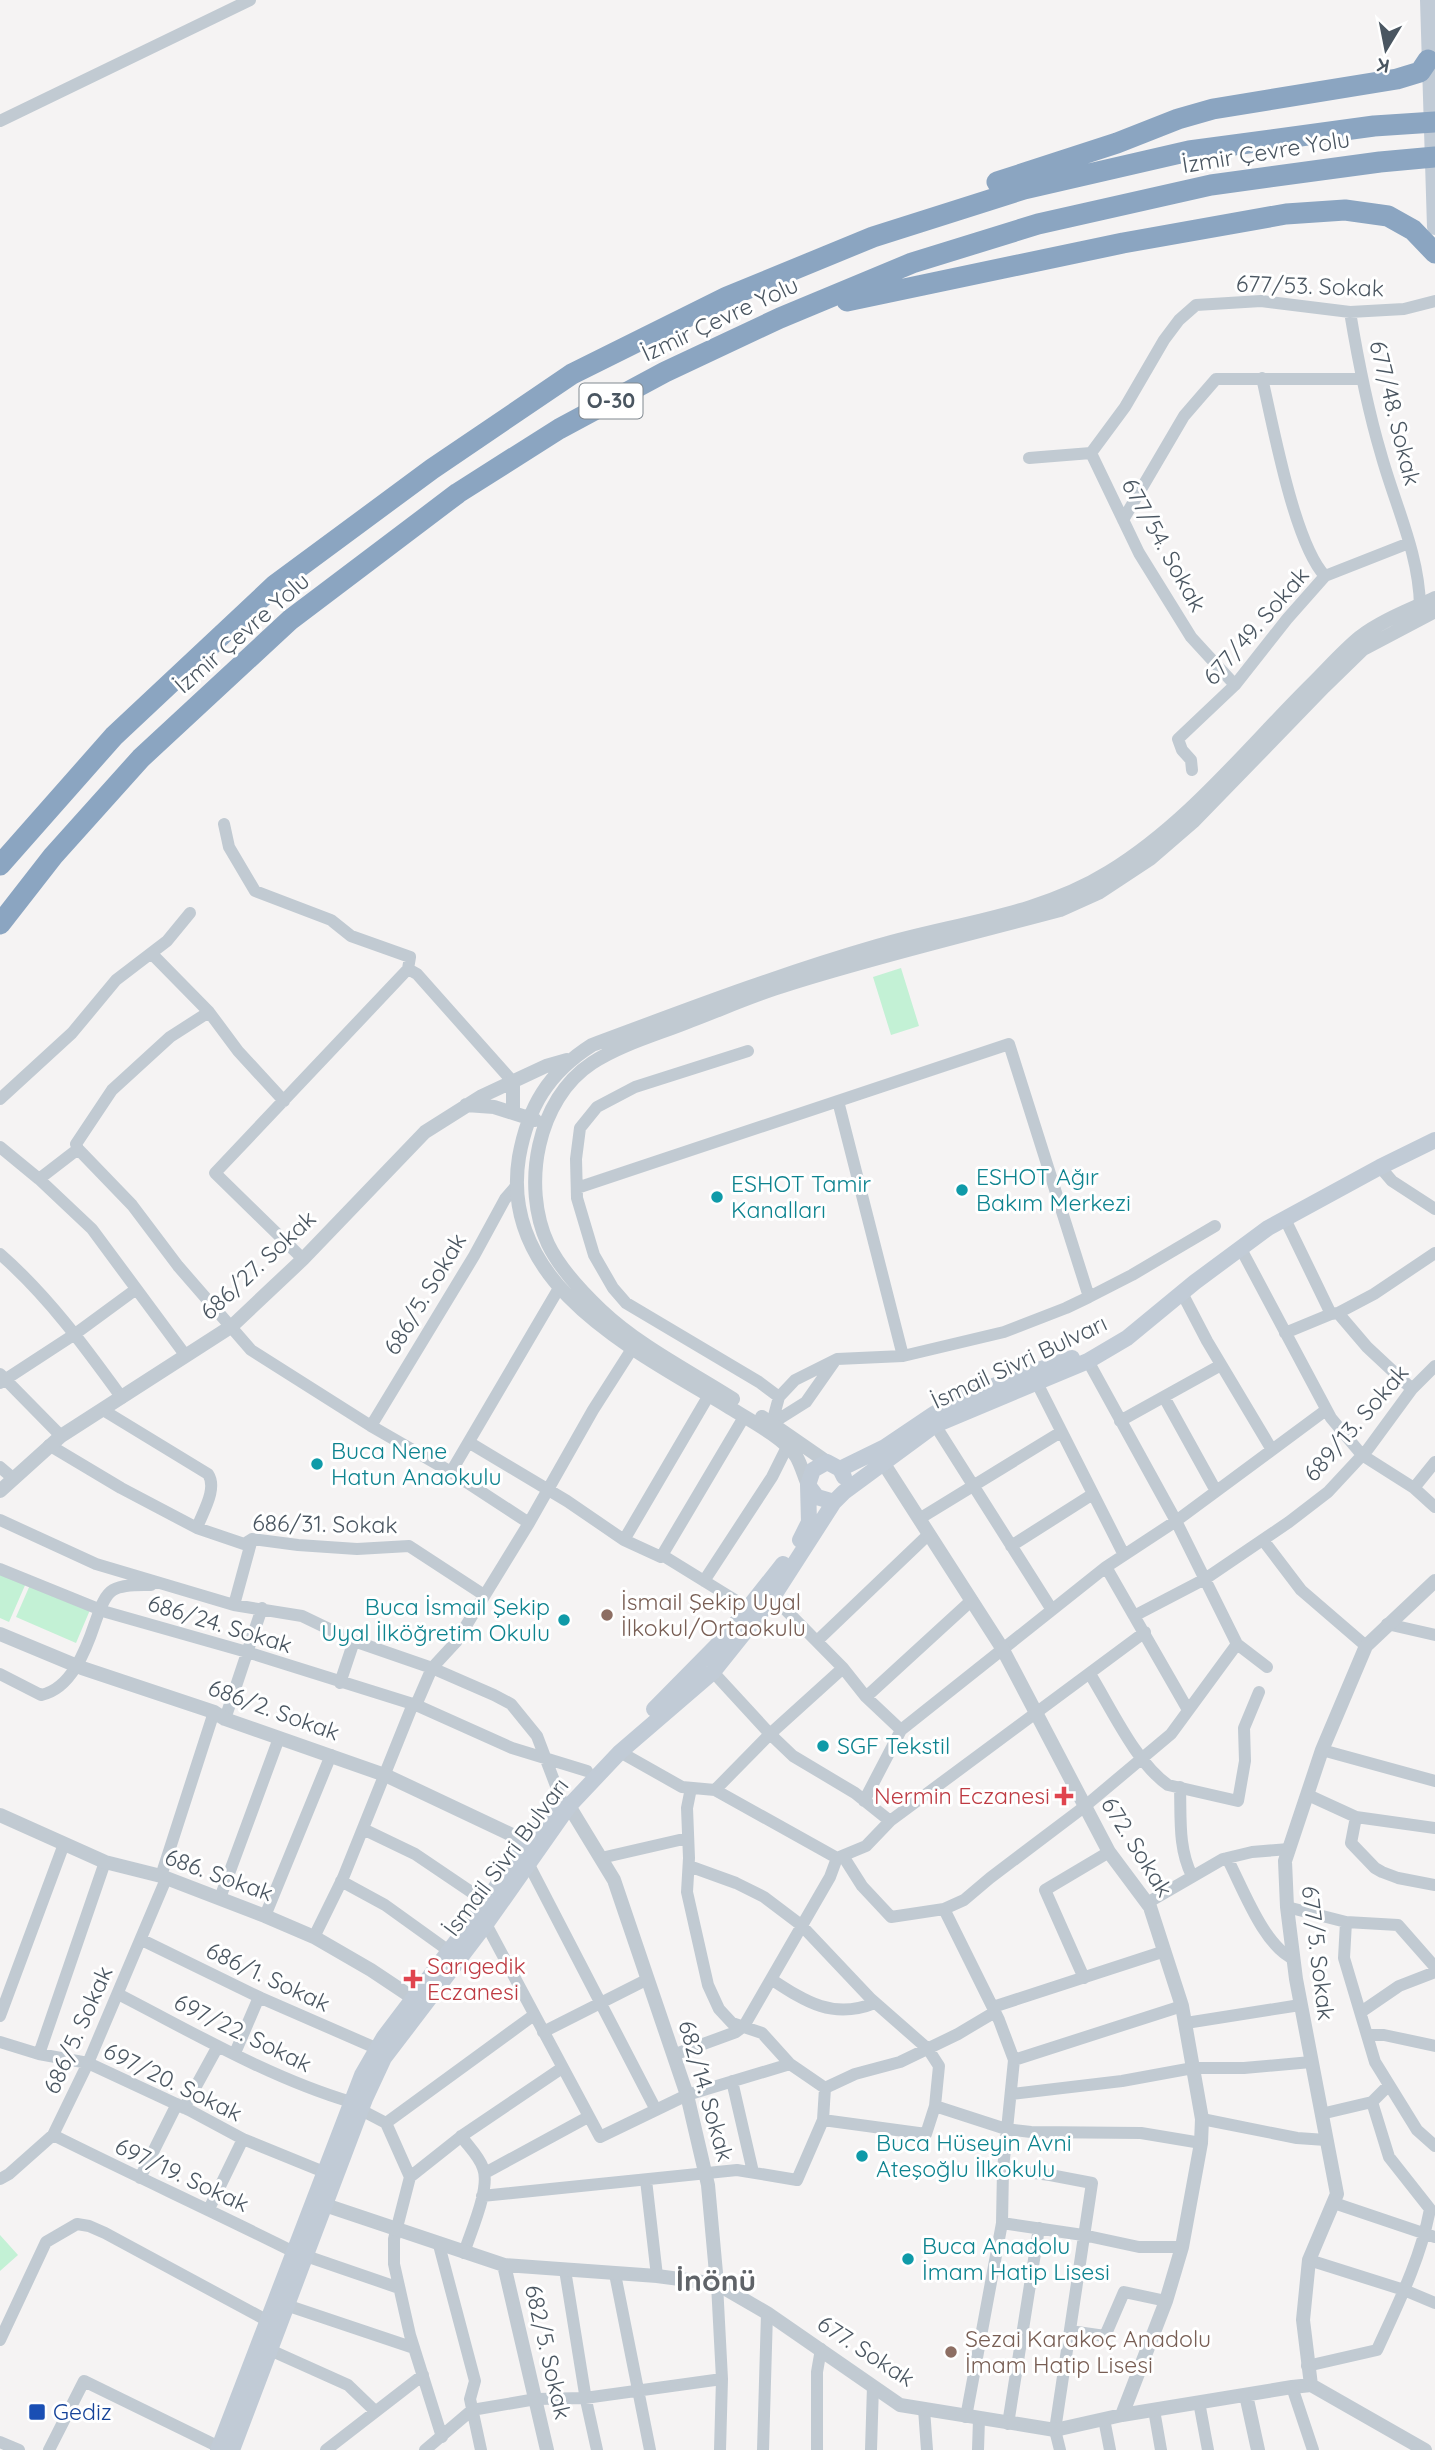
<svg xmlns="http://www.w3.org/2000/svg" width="1435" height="2450" viewBox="0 0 1435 2450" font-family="Quicksand,sans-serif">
<rect width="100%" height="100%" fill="#f5f3f3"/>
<path fill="#c3f1d5" d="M901,968l18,58 -28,9 -18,-58z
M0,1572l26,11 -17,39 -9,-4z
M30,1585l60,25 -14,33 -60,-26z
M0,2235l18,20 -18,16z"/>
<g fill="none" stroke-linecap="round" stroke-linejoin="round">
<path stroke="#c1cad2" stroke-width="12" d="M0,121l250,-121
M1350,312c8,48 17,95 31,142 14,51 38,99 39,152
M1262,378c11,47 32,165 63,198
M1091,453l34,-46 39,-67 15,-20 17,-15 65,-4 89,11 54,-3 31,-8
M1091,453l48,100 52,84 44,48
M1029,458l62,-5
M1123,520l61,-104 32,-37h144
M1192,770l-1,-10 -9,-10 -4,-11 57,-54 52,-66 38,-43 84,-33
M224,824l5,23 26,44 76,29 20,16 59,21 -2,12 9,5 96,108
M152,954l57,58 29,39 46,50
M209,1012l-39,25 -58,53 -36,54 2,5 54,56 46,61 73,84 120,76 80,46 78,51
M748,1051l-113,36 -38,20 -17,21 -4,31 1,39 17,57 19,33 13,15 133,79 20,15
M0,1099l72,-66 44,-53 51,-39 23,-28
M838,1101l65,255
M0,1147l39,32 53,50 94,127
M1380,1167l12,14 43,28
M39,1179l39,-30
M577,1188l432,-144 80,253
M1285,1219l46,95
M1241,1249l90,169 31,37 52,33 21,19
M0,1254c48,42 85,93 122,144
M303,1259l-88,-86 193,-204
M1182,1293l25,48 65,109
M1338,1313l29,34 45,42
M1285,1333l46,-19 7,-1 36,-19 61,-41
M1088,1361l88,160 61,123 30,23
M0,1374l61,62
M0,1383l75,-49 60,-44
M1037,1383l87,172
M1164,1397l52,94
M103,1410l105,64c10,15 -6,39 -11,54
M1120,1421l101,-56
M772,1423l7,-26 16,-17 42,-21 66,-3 101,-24 62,-24 23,-11 43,-22 83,-49
M771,1424l35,-22 28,-40
M935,1425l117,185
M371,1426l103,-170 31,-57 12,-14
M470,1443l97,58 57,39 85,-145
M49,1445l72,43 76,40 47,16 8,-5 46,6 59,4 52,-3 75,49
M0,1467l14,12
M451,1472l108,-184
M1414,1488l21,-26
M919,1519l142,-87
M0,1520l96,44 138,41 68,11 52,25 78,27 62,27 17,9 26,32 24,63
M624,1540l37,17 83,-140
M1263,1540l38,50 65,56
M1011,1546l82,-52
M662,1555l86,53
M1106,1567l82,143
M0,1569l106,43 141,40 169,53 96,43 75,23
M704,1581l68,-104 15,-30
M773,1597l70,71 23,29 35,33 205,-163 70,-46 150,-111
M234,1605l18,-66
M1134,1616l71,-37 84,-57 39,-30 40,-43 44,-60 23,-23
M1387,1624l48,11
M817,1641l112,-107
M713,1672l57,62 23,22 62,37 35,28
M0,1674l41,21c30,-6 45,-45 54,-72 4,-10 8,-27 18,-33 10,-6 27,-5 38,-5
M1090,1674c21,34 46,89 78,111l70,16 7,-40 -1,-33 15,-36
M340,1683l14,-42
M866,1697l106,-97
M416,1705l16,-37 24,-26 73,-119 64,-113 39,-61
M225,1719l37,-111
M1322,1750l113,31
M620,1752l62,35 33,3 122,68
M1180,1787c1,31 -2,61 12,89
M691,1788l-4,20 2,50 -2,34 21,93 11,24 13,14 30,10 28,31 35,24 -2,32 103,14 9,-28
M715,1790l55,-56 73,-66
M1308,1795l48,22 79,11
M864,1801l37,-71
M1356,1817l-5,26 24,25 7,4 16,6 37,7
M363,1829l52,25 71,48
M843,1856l19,30 29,31 53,-8 20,-9 26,-22 94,-71 87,-73 66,-90
M601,1858l87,-20
M1227,1858c15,28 37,89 67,101
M528,1863l128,247
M689,1866l47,17 28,14 37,28 70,74 57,50 11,17 -4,40 71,23 25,3 110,1 60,10
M161,1876l53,-164
M341,1881l44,24 64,46
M220,1898l59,-160
M1147,1903l76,-44 29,-7 37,-3
M1287,1907l59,15 52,3 37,42
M944,1909l55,111 15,40 -11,109 -1,54 -36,194
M265,1916l66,-161
M1346,1922l-2,36 31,104 42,68 18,16
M486,1924l114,213 87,-42 103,-31
M314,1937l29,-59 70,-174
M142,1940l119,58 117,51
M1084,1978l-39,-88 64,-38
M771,1979c35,23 62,41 104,24
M118,1994c76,39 152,84 233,108
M993,2007l172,-56
M1361,2012l38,-26 36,-14
M0,2016l64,-172
M1186,2023l114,-18
M543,2032l105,-53
M1368,2035h16l51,11
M0,2042l39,12 49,9 101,47 54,29 81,33
M235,2053l24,-56
M39,2054l66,-192
M673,2055l63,-23 8,-6 86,-149 7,-19 29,-12 24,-25 255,-189
M1014,2060l168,-54
M732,2081l21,91
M825,2088l30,-14 45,-12 58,-28 37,-22
M1012,2094l110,-13 71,-13h51l67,-6
M184,2108l34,-62
M361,2110l25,13 24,54
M1321,2114l51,-12 17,-17
M1202,2119l95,19 29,2
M386,2123l148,-108
M53,2135c80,40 161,77 241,117
M461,2136c7,10 18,20 22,32 8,20 -13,65 -19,85
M1003,2169l47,6 42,8 -37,247 5,20
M485,2173l103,-56
M140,2178l37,-74
M0,2179l9,-5 44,-39 35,-72 78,-184
M646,2180l11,96
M482,2196l255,-26 60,10 26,-60
M1334,2203l101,34
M209,2209l34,-70
M1002,2223l81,12 56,12h43
M439,2245l36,136 -5,18 11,51
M306,2256l93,32
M1309,2260l95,30 31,13
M565,2270l21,130 11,50
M615,2274l35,176
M717,2284l5,95 -2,71
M286,2305l128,43
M1070,2331l35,5 19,-44 42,9
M0,2340l46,-98 31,-18 12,2 16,7 163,88
M270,2350l78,35 27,26
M1307,2366l70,-16c21,-46 44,-92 53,-141l-41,-52 -17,-55
M1292,2387l21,63
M1199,2402l9,48
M924,2409l3,41
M1154,2410l7,40
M1104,2419l6,31
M1008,2424l31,-196
M442,2437l-32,-102 -16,-71v-25l16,-62 53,-42 99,-67
M0,2442l19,8
M49,2450l35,-69 135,66
M326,2450l97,-75
M425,2450l47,-40 64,-11 49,-1 137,-19
M763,2450l4,-137
M817,2450v-78l4,-23
M871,2450l2,-64
M978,2450l1,-31"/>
<path stroke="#c1cad2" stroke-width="14" d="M466,1105l28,2 41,13
M513,1112v-30
M733,1399c-44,-28 -94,-53 -132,-89 -19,-18 -41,-41 -53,-66 -27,-58 -11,-145 44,-181 29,-19 66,-29 98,-42 32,-12 65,-27 99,-37 89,-28 181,-50 271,-74l40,-18 50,-33 44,-38 130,-134 39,-38 72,-38
M762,1417l65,45
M884,1464l118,184 107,204 41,55 32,99 20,113 -1,24 -19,104 -16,54 -44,114
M808,1485c-4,-9 -7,-21 -12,-29 -13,-19 -50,-38 -69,-50 -91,-55 -229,-121 -208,-249 9,-50 29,-84 73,-112 94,-35 188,-71 285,-99 78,-23 161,-30 232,-74 80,-49 139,-125 205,-190 15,-15 30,-32 46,-45 22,-17 50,-27 75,-39
M0,1491l61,-55 171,-110 71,-67 122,-127 57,-36 64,-30 21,-6
M0,1634l82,34 132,44 11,7 160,56 142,67
M569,1806l45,74 73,215 21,90 9,99
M0,1815l105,47 56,14 104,40 49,21 57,33 42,28
M325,2205l179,60 153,11 60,8 50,29 133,92 155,25 67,-15 170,-28 19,-2 114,65
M504,2265l43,185
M1311,2385l-8,-65 6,-60 28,-66 -41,-215 -9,-72 -2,-46 37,-111 44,-104 69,-65
M1246,2395l12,55"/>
<path stroke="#c1cbd6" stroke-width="16" d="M1428,0l7,227
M840,1469l45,-22 49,-33 31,-18 107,-38
M834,1502l-17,-5 -9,-12 5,-15 14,-8 13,7 4,8
M800,1540l9,-18 -1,-37
M654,1709l72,-73 57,-72
M218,2450l144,-375 22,-38 102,-135 41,-60 31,-39
M232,2450l133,-351 19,-41 102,-134 83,-118 51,-54 93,-80 60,-75 61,-95 10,-10 91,-67 153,-64 39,-23 68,-56 73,-54 112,-61 55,-27"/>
<path stroke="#8ba5c1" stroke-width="21" d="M997,182l120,-39 61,-24 35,-10 184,-30 23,-7 8,-12
M847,301l276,-58 163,-29 59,-4 43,6 25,14 22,23
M0,865l114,-129 161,-151 157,-116 140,-95 155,-77 146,-60 151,-48 165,-38 185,-25 61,-4
M0,924l53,-68 88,-98 149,-138 168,-127 101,-64 106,-57 115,-54 132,-55 126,-39 173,-39 169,-23 55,-5"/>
</g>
<g fill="#0f9aa8" stroke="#fff" stroke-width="2.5">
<circle cx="962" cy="1190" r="7"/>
<circle cx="717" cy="1197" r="7"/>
<circle cx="317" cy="1464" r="7"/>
<circle cx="564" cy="1620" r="7"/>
<circle cx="823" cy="1746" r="7"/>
<circle cx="862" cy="2156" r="7"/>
<circle cx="908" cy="2259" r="7"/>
</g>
<g fill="#8d6e63" stroke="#fff" stroke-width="2.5">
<circle cx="607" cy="1615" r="7"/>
<circle cx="951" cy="2352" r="7"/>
</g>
<g fill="#e0444e" stroke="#fff" stroke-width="2.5">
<path d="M1060.5 1785.5h7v7h7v7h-7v7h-7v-7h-7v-7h7z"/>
<path d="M409.5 1968.5h7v7h7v7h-7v7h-7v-7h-7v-7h7z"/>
</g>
<rect fill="#1a4fb4" stroke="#fff" stroke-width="2.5" x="28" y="2403" width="18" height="18" rx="3.5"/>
<g text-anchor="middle" stroke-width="6" stroke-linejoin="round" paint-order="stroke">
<rect fill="#fff" stroke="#808990" stroke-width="2" x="579.5" y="383.5" width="63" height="35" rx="5"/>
<g font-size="21" font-weight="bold" fill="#4a5661">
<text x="611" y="408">O-30</text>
</g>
<g font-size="23" fill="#4a5661" stroke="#fff">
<text transform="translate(1266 152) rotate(-9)" y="8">İzmir Çevre Yolu</text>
<text transform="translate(1310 286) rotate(2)" y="8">677/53. Sokak</text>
<text transform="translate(720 319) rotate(-25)" y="8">İzmir Çevre Yolu</text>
<text transform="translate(1395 413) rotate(76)" y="8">677/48. Sokak</text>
<text transform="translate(1164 545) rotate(61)" y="8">677/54. Sokak</text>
<text transform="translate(1256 626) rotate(-49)" y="8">677/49. Sokak</text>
<text transform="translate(242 633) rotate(-41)" y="8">İzmir Çevre Yolu</text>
<text transform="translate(258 1265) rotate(-43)" y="8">686/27. Sokak</text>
<text transform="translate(425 1294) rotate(-59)" y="8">686/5. Sokak</text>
<text transform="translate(1019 1362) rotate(-25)" y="8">İsmail Sivri Bulvarı</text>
<text transform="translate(1356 1423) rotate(-49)" y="8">689/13. Sokak</text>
<text transform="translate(325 1524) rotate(1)" y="8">686/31. Sokak</text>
<text transform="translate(220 1624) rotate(17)" y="8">686/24. Sokak</text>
<text transform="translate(274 1710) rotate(20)" y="8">686/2. Sokak</text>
<text transform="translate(1137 1847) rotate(58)" y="8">672. Sokak</text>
<text transform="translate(506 1857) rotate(-53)" y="8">İsmail Sivri Bulvarı</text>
<text transform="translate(219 1875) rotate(20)" y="8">686. Sokak</text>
<text transform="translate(1318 1953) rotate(83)" y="8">677/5. Sokak</text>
<text transform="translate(268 1977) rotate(25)" y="8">686/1. Sokak</text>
<text transform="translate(78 2030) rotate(-66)" y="8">686/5. Sokak</text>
<text transform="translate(243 2033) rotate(26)" y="8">697/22. Sokak</text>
<text transform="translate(173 2082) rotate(26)" y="8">697/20. Sokak</text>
<text transform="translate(706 2091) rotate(74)" y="8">682/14. Sokak</text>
<text transform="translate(182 2175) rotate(25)" y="8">697/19. Sokak</text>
<text transform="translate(866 2351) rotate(33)" y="8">677. Sokak</text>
<text transform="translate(548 2352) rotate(77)" y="8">682/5. Sokak</text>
</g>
<g font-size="23" fill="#0d838f" stroke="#fff" text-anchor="start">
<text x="976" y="1185">ESHOT Ağır<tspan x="976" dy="26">Bakım Merkezi</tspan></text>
<text x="731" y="1192">ESHOT Tamir<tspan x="731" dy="26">Kanalları</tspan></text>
<text x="331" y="1459">Buca Nene<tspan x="331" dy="26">Hatun Anaokulu</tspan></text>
<text x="550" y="1615" text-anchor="end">Buca İsmail Şekip<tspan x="550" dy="26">Uyal İlköğretim Okulu</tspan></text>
<text x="837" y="1754">SGF Tekstil</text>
<text x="876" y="2151">Buca Hüseyin Avni<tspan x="876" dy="26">Ateşoğlu İlkokulu</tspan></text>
<text x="922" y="2254">Buca Anadolu<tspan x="922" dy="26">İmam Hatip Lisesi</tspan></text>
</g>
<g font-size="23" fill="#785e54" stroke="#fff" text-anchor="start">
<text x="621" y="1610">İsmail Şekip Uyal<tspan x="621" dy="26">İlkokul/Ortaokulu</tspan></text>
<text x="965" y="2347">Sezai Karakoç Anadolu<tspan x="965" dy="26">İmam Hatip Lisesi</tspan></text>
</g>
<g font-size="23" fill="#be3a42" stroke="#fff" text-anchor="end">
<text x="1050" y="1804">Nermin Eczanesi</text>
<text x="427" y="1974" text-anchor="start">Sarıgedik<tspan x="427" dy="26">Eczanesi</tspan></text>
</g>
<g font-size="23" fill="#164399" stroke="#fff" text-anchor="start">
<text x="53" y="2420">Gediz</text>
</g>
<g font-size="30" font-weight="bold" fill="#5f6368" stroke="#fff">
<text x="716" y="2291">İnönü</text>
</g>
</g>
<g transform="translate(1386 49) rotate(190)" stroke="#ffffff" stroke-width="5" paint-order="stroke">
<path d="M0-5L12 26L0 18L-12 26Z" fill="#4a5661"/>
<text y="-10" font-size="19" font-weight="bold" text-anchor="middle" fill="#4a5661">K</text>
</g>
</svg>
